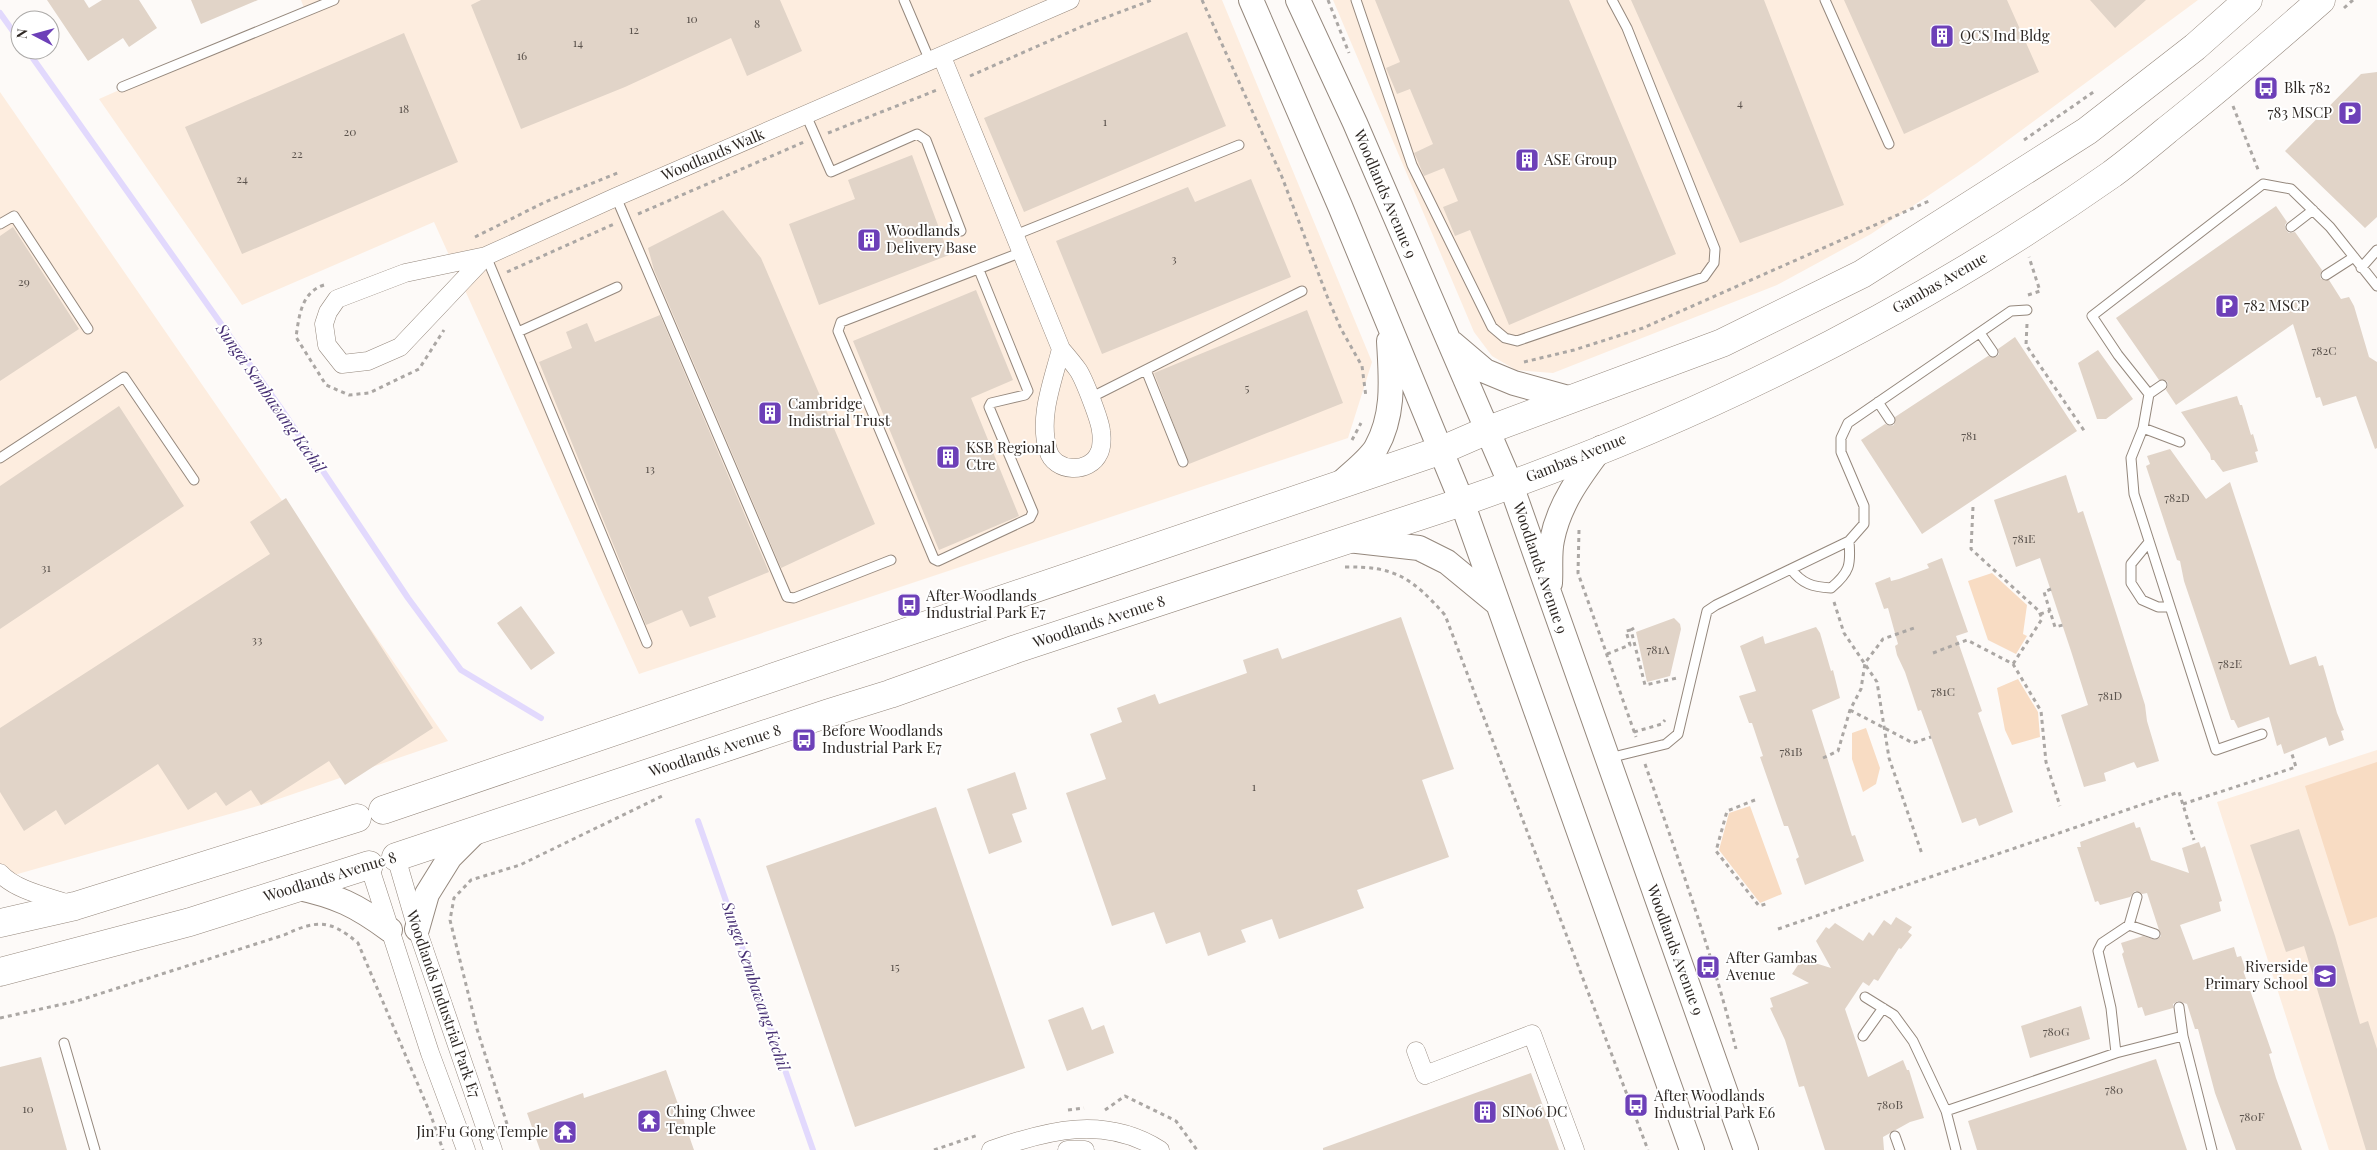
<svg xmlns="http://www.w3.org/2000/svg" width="2377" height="1150" viewBox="0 0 2377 1150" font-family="'Playfair Display',serif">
<rect width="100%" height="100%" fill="#fdfaf8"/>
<path fill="#fdeddf" d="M301,0h921l150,362 -24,76 -709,236 -205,-452 -192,83 -143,-206 205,-91z
M1333,0h865l-221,163 -106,71 -94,51 -224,88 -37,-3 -24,-14 -18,-24z
M0,92l448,649 -187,64 -261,74z
M2377,750v400h-48l-112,-348z"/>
<path fill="#f8dcc3" d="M1992,573l35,32 -4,29 4,2 -11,18 -28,-14 -20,-59z
M2018,679l20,33 2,25 -28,8 -7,-15 -8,-42z
M1866,728l14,40 -4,16 -13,8 -11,-33v-26z
M2377,762v155l-28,9 -44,-140z
M1750,806l32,88 -22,9 -41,-53 10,-37z"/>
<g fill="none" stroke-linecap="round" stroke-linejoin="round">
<path stroke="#e2d9fd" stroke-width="6" d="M0,13l20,28
M27,50l253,357 128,191 53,72 80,48
M698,821l115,329"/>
</g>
<path fill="#e1d4c8" d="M47,0h37l5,8 13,-8h37l18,28 -28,19 -6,-9 -35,23z
M191,0h67l-57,24z
M481,0h299l22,51 -55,25 -16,-38 -106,49 -104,42 -50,-124z
M1375,0h194l107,254 -167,71 -39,-95 -15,6 -12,-29 15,-6 -14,-33 -20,8 -8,-19 -2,-4 19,-9 -23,-55 -13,5 -11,-26 14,-6z
M1631,0h133l80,205 -104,38z
M1844,0h163l32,72 -135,62z
M2090,0h56l-31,28z
M1187,32l39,94 -202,86 -40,-94z
M404,33l54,129 -216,92 -57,-127z
M2377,72v145l-12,11 -80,-77 76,-77z
M912,155l37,100 -130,50 -30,-81 66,-25 -7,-19z
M1251,179l40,98 -189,77 -46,-113 132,-54 7,15z
M2276,206l11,16 -2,3 1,5 3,3 6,-1 27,38 -2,5 1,4 8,1 12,19 8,-2 5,9 15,51 8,5v86l-2,1 -19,-53 -33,10 -3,-9 -4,1 -23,-74 -117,81 -10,-15 2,-5 -1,-4 -8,-1 -43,-62z
M723,210l38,48 114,266 -94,44 -127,-298 -6,-22z
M13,227l66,102 -79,52v-145z
M976,290l37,90 -42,18 48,118 -80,34 -86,-209z
M1307,310l36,93 -154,61 -35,-91z
M660,315l109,257 -61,25 8,20 -26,10 -8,-17 -36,15 -107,-263 33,-14 -6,-16 21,-9 8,19z
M2015,337l62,94 -155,103 -61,-94 24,-16 5,2 4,-1 1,-8 93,-61 8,1 3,-3 -1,-5z
M2098,350l35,49 -27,20h-9l-19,-56z
M2237,396l3,9h2l9,30 2,-1 5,17 -3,1 3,10 -35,10 -9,-12h-3l-1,-6 -29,-42z
M119,406l65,100 -184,123v-143z
M2170,449l36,50 24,-17 60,183 26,-9 3,10 4,-1 14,48 7,17 -3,1 3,9 -15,6 -3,-9 -42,17 -3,-10 -4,2 -8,-29 -31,11 -4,-8h-3l-47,-139 -4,-20 -3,-1 -31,-94 4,-2 -3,-8z
M2066,475l12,38 5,-2 34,105 28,89 2,16 12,40 -22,7 -3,-6 -30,11 2,8 -22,6 -23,-72 27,-10 -17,-54 -31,-93 -24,9 -22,-67z
M286,498l147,230 -88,57 -16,-24 -68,44 -10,-15 -25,16 -10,-14 -28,18 -30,-46 -93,61 -9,-15 -32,21 -24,-39v-64l270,-174 -20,-32z
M1942,558l26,74 -12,4 26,75 -4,2 35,99 -34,14 -3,-8 -14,5 -41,-113 -3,1 -13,-39 -8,-17 -2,-9 3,-2 -10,-36 -4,1 -9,-26 15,-6 1,4 8,-2 30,-11 -2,-4z
M521,606l34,47 -24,17 -34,-47z
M1401,617l53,152 -32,11 27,77 -92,33 7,18 -85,31 -7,-20 -31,11 5,12 -38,14 -8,-24 -34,12 -12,-32 -42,14 -46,-133 40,-14 -16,-45 32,-12 -5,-14 38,-14 4,10 88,-31 -4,-13 35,-12 4,11z
M1674,618l6,6 1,5 -11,47 -23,6 -11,-50z
M1816,627l4,6 11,38 2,-1 7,28 -28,12 40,126 3,-1 9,26 -59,24 -9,-26 3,-2 -11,-31h-4l-24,-69 3,-1 -11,-33h-3l-10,-27 17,-5 -16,-45 23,-10 2,8z
M1015,772l12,37 -15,5 10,28 -33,12 -22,-65z
M936,807l89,261 -170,59 -89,-261z
M2134,822l2,6 4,-1 11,33 38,13 -7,-25 17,-6 2,6 4,-2 17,55 -3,1 2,9 -41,14 13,35 41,-13 3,10 4,-1 5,15 -2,2 28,80 -3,1 7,24 26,72h-66l-21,-57 -17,-64h-3l-8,-25 -9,-3 -5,3v4l-28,8 -3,-9 -4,1 -16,-54 2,-2 -3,-9 22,-7 13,4 5,-4 -14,-43 -5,1 -7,-3 -5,6 -30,8 -2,-4 -3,1 -18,-55h4l-1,-5z
M2299,829l36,107 25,88 8,-3 9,28v101h-11l-62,-204 -18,6 -36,-107z
M1896,917l16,10 -4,5 4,3 -11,14 -2,-1 -21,33 -4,-2 -5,7 -6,-4 -18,27 23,68 35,-17 4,10h2l15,48 -14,4 -27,15 1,13h-59l-21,-64 -5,1 -14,-47 -15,-32 3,-1 -3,-9 39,-15 -17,-9 10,-15 29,9 -15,-27 10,-14 3,2 6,-6 28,18 6,-9 4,4 11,-16 7,5z
M2081,1006l9,33 -60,19 -9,-32z
M1083,1007l9,23 12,-5 10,28 -47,18 -19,-51z
M41,1057l26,93h-67v-83z
M2156,1059l31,91h-210l-9,-29z
M666,1070l28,80h-154l-13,-37 56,-20 1,5z
M1531,1073l28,77h-236v-2z"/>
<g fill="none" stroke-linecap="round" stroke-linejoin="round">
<g stroke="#95887d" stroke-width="11">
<path id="lane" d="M904,0l26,61
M1356,0l56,165 80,162 13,11 12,3 187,-64 10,-14 1,-14 -88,-221 -15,-28
M1825,0l64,144
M122,87l212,-87
M806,115l25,57 86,-38 9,6 35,91
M616,197l171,400 7,1 97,-38
M0,224l14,-8 74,113
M2291,227l22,-17
M1015,235l224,-90
M486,256l161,387
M2361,268l16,-18
M979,270l49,121 -3,4 -34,8 -2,4 44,105 -3,6 -92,43 -4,-2 -96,-228 3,-9 181,-70
M2326,275l28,-18
M518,332l99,-45
M1980,333l13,19
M1146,370l37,92
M2149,394l13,-9
M1090,398l212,-107
M1878,402l12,18
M2143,428l37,14
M0,458l124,-81 70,103
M2149,542l-18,22v19l11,17 16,7h12
M1791,569c11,15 22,18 40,19 19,-16 20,-23 18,-47
M2262,734l-46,16 -82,-256 -3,-36 12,-30 6,-34 -31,-39 -26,-39 171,-132 28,5 39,38 47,59
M1609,758l57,-14 12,-10 29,-123 9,-6 133,-64 15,-17v-18l-23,-54v-14l7,-15 163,-112 16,-1
M2129,925l26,9
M1865,997l29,18 19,26 33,70 10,39
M2179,1007l4,29 29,114
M1863,1036l20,-28
M64,1043l31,107
M2116,1053l-5,-45 -13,-57 4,-8 27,-18 8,-28
M1946,1111l170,-58 67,-17
M1895,1136l5,14"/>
</g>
<g stroke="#95887d" stroke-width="19">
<path id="street" d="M942,57l119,292c6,7 12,14 17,21 6,9 22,50 23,61 1,5 1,17 -2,22 -9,21 -45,20 -51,-3 -10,-33 5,-69 13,-101
M486,256l-86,91 -32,14 -26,3 -15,-19 -3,-21 4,-12 9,-13 68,-26 81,-17 130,-59 454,-197
M396,857l21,72 76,221
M369,865l61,188 36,97
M0,873c16,18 50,24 72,32
M1416,1051l9,24 107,-41 43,116
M991,1150c57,-20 114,-35 169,0
M1067,1150h18"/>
</g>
<g stroke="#95887d" stroke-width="26">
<path id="secondary" d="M1251,0l89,206 122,296 230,648
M1298,0l57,123 156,362 235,665
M1452,343l33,28 29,12 58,16
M1340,484c11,-11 28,-23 36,-36 19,-34 15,-70 13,-107
M1348,540l71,8 28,14 51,42
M1550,583c1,-14 -1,-30 2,-43 7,-36 28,-64 49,-92
M295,887c42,9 61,18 95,43
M417,929l10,-35 23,-37 25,-25"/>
</g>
<g stroke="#95887d" stroke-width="29">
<path id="primary" d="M383,810l1059,-360 46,-20 234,-87 140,-69 225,-143 108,-84 53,-47
M396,857l433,-144 61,-19 126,-45 446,-147c230,-79 452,-189 650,-328 19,-14 37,-29 55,-44 53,-42 104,-86 154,-130
M0,923l75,-17 282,-88
M0,972l190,-50 179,-57"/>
</g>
<path stroke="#aba7a4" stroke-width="3" stroke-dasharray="4 4" stroke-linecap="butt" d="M1202,0l80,177 45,119 14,33 21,37 4,31
M1328,0l21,53
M2344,8l9,-8
M970,76l113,-50 69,-26
M2233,106l26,66
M828,133l109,-43
M2024,140l71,-49
M638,214l166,-72
M475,237l70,-35 75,-30
M507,272l107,-48
M324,285c-23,7 -25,32 -28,52l30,48 23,10 20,-2 50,-24 25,-39
M2028,295l12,-4 -11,-34
M2027,324l-1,21 59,87
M1524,362l50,-12 69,-22 286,-127
M1352,440l9,-17
M1973,507l-2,42 68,62 3,8 -29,45
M1579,530l-1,43 58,164
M1345,567c50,-1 67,11 100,48l203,535
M2051,589l-7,3 11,35 8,-2
M1834,602l10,31 33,49 12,76 33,96
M2040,614l10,-3
M1634,628l-3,2 14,55 32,-7
M1933,653l34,-13 46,24 28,47 5,51 14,44
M1607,654l23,-9 -4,-14 5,-1
M1850,710l63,33 18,-6
M1634,732l28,-8 3,-4
M1823,758l15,-7 12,-41 11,-21 4,-26 18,-24 34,-12
M1645,764c33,94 67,188 91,285
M1755,800l-28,11 -11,40 43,55 10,-3
M2183,804l113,-37 -5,-16
M1778,929l401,-137 15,48
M0,1018l77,-17 207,-66c32,-15 46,-16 74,8l72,170 13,37
M1068,1110l16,-2
M1105,1110l20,-14 51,25 21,29
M507,1124l-30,-95 -27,-109 4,-22 17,-18 49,-15 144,-70
M934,1150l44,-15"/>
<use href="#lane" stroke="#fff" stroke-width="9"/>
<use href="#street" stroke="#fff" stroke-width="18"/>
<use href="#secondary" stroke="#fff" stroke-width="24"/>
<use href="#primary" stroke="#fff" stroke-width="28"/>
</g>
<defs>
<g id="building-square" transform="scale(1.25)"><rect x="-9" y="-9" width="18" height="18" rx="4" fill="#6d40b8" stroke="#fff"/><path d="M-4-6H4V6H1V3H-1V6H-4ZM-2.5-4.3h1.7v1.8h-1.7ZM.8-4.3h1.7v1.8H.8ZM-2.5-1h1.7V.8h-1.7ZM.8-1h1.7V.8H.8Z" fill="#fff"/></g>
<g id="bus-square" transform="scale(1.25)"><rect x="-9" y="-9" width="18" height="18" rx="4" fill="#6d40b8" stroke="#fff"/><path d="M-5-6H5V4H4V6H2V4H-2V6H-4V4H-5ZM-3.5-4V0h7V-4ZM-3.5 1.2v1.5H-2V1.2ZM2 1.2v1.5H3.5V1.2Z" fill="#fff"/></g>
<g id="parking-square" transform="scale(1.25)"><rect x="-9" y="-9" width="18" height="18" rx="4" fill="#6d40b8" stroke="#fff"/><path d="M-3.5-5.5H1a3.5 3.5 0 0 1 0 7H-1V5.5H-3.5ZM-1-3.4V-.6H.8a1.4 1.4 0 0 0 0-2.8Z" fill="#fff"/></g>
<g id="school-square" transform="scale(1.25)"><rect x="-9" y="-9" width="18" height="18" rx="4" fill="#6d40b8" stroke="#fff"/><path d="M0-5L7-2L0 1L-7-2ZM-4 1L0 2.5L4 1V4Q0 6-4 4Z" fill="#fff"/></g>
<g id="temple-square" transform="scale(1.25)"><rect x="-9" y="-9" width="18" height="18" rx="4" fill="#6d40b8" stroke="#fff"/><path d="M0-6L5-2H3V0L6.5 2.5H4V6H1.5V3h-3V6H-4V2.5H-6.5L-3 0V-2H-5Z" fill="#fff"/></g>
</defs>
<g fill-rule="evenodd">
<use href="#building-square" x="1942" y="36"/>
<use href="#bus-square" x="2266" y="88"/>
<use href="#parking-square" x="2350" y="113"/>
<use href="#building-square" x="1527" y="160"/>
<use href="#building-square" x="869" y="240"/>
<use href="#parking-square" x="2227" y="306"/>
<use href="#building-square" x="770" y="413"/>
<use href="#building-square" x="948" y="457"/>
<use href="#bus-square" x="909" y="605"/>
<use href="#bus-square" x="804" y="740"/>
<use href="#bus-square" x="1708" y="967"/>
<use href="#school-square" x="2325" y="976"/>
<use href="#bus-square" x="1636" y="1105"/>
<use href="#building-square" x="1485" y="1112"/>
<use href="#temple-square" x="649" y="1121"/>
<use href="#temple-square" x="565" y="1132"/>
</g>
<g text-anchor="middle" stroke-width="4" stroke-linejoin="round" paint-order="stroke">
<g font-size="12" fill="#5b534d">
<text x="692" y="23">10</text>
<text x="757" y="28">8</text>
<text x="634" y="34">12</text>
<text x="578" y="47">14</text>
<text x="522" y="60">16</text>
<text x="1740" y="107">4</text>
<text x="404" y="113">18</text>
<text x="1105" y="126">1</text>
<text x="350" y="136">20</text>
<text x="297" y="158">22</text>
<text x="242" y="183">24</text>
<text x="1174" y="263">3</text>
<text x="24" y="286">29</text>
<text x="2324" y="355">782C</text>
<text x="1247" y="392">5</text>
<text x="1969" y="440">781</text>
<text x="650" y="473">13</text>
<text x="2177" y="502">782D</text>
<text x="2024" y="543">781E</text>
<text x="46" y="572">31</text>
<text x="257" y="644">33</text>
<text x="1658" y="654">781A</text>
<text x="2230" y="668">782E</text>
<text x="1943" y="696">781C</text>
<text x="2110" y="700">781D</text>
<text x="1791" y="756">781B</text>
<text x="1254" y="791">1</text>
<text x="895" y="971">15</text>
<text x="2056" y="1036">780G</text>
<text x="2114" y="1094">780</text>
<text x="1890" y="1109">780B</text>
<text x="28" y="1113">10</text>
<text x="2252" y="1121">780F</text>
</g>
<g font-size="15" fill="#2e2824" stroke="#fff" text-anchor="start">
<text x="1960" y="41">QCS Ind Bldg</text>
<text x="2284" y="93">Blk 782</text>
<text x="2332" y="118" text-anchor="end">783 MSCP</text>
<text x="1544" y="165">ASE Group</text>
<text x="886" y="236">Woodlands<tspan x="886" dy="17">Delivery Base</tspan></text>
<text x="2244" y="311">782 MSCP</text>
<text x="788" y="409">Cambridge<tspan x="788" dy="17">Indistrial Trust</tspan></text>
<text x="966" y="453">KSB Regional<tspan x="966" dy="17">Ctre</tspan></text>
<text x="926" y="601">After Woodlands<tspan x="926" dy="17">Industrial Park E7</tspan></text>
<text x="822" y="736">Before Woodlands<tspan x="822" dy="17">Industrial Park E7</tspan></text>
<text x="1726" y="963">After Gambas<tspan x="1726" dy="17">Avenue</tspan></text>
<text x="2308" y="972" text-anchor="end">Riverside<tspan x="2308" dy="17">Primary School</tspan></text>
<text x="1654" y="1101">After Woodlands<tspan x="1654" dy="17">Industrial Park E6</tspan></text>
<text x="666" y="1117">Ching Chwee<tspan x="666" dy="17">Temple</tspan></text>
<text x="1502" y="1117">SIN06 DC</text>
<text x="548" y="1137" text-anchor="end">Jin Fu Gong Temple</text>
</g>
<g font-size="15" fill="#2e2824" stroke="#fff">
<text transform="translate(713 155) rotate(-23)" y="5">Woodlands Walk</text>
<text transform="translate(1385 194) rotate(67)" y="5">Woodlands Avenue 9</text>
<text transform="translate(1940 283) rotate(-30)" y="5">Gambas Avenue</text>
<text transform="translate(1576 458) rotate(-22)" y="5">Gambas Avenue</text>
<text transform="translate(1540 568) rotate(71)" y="5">Woodlands Avenue 9</text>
<text transform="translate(1099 622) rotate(-18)" y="5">Woodlands Avenue 8</text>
<text transform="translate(715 751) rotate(-18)" y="5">Woodlands Avenue 8</text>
<text transform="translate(330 877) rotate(-17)" y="5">Woodlands Avenue 8</text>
<text transform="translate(1675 950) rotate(70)" y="5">Woodlands Avenue 9</text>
<text transform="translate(443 1004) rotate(71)" y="5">Woodlands Industrial Park E7</text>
</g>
<g font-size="16" font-style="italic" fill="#473074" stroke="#fff">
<text transform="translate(271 398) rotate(55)" y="6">Sungei Sembawang Kechil</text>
<text transform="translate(756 986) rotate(71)" y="6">Sungei Sembawang Kechil</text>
</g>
</g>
<g transform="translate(35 35) rotate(276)"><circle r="24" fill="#ffffff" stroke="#aba9a7"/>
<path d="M0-4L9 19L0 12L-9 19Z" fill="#6d40b8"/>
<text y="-8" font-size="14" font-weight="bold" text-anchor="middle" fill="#2e2824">N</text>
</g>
</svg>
